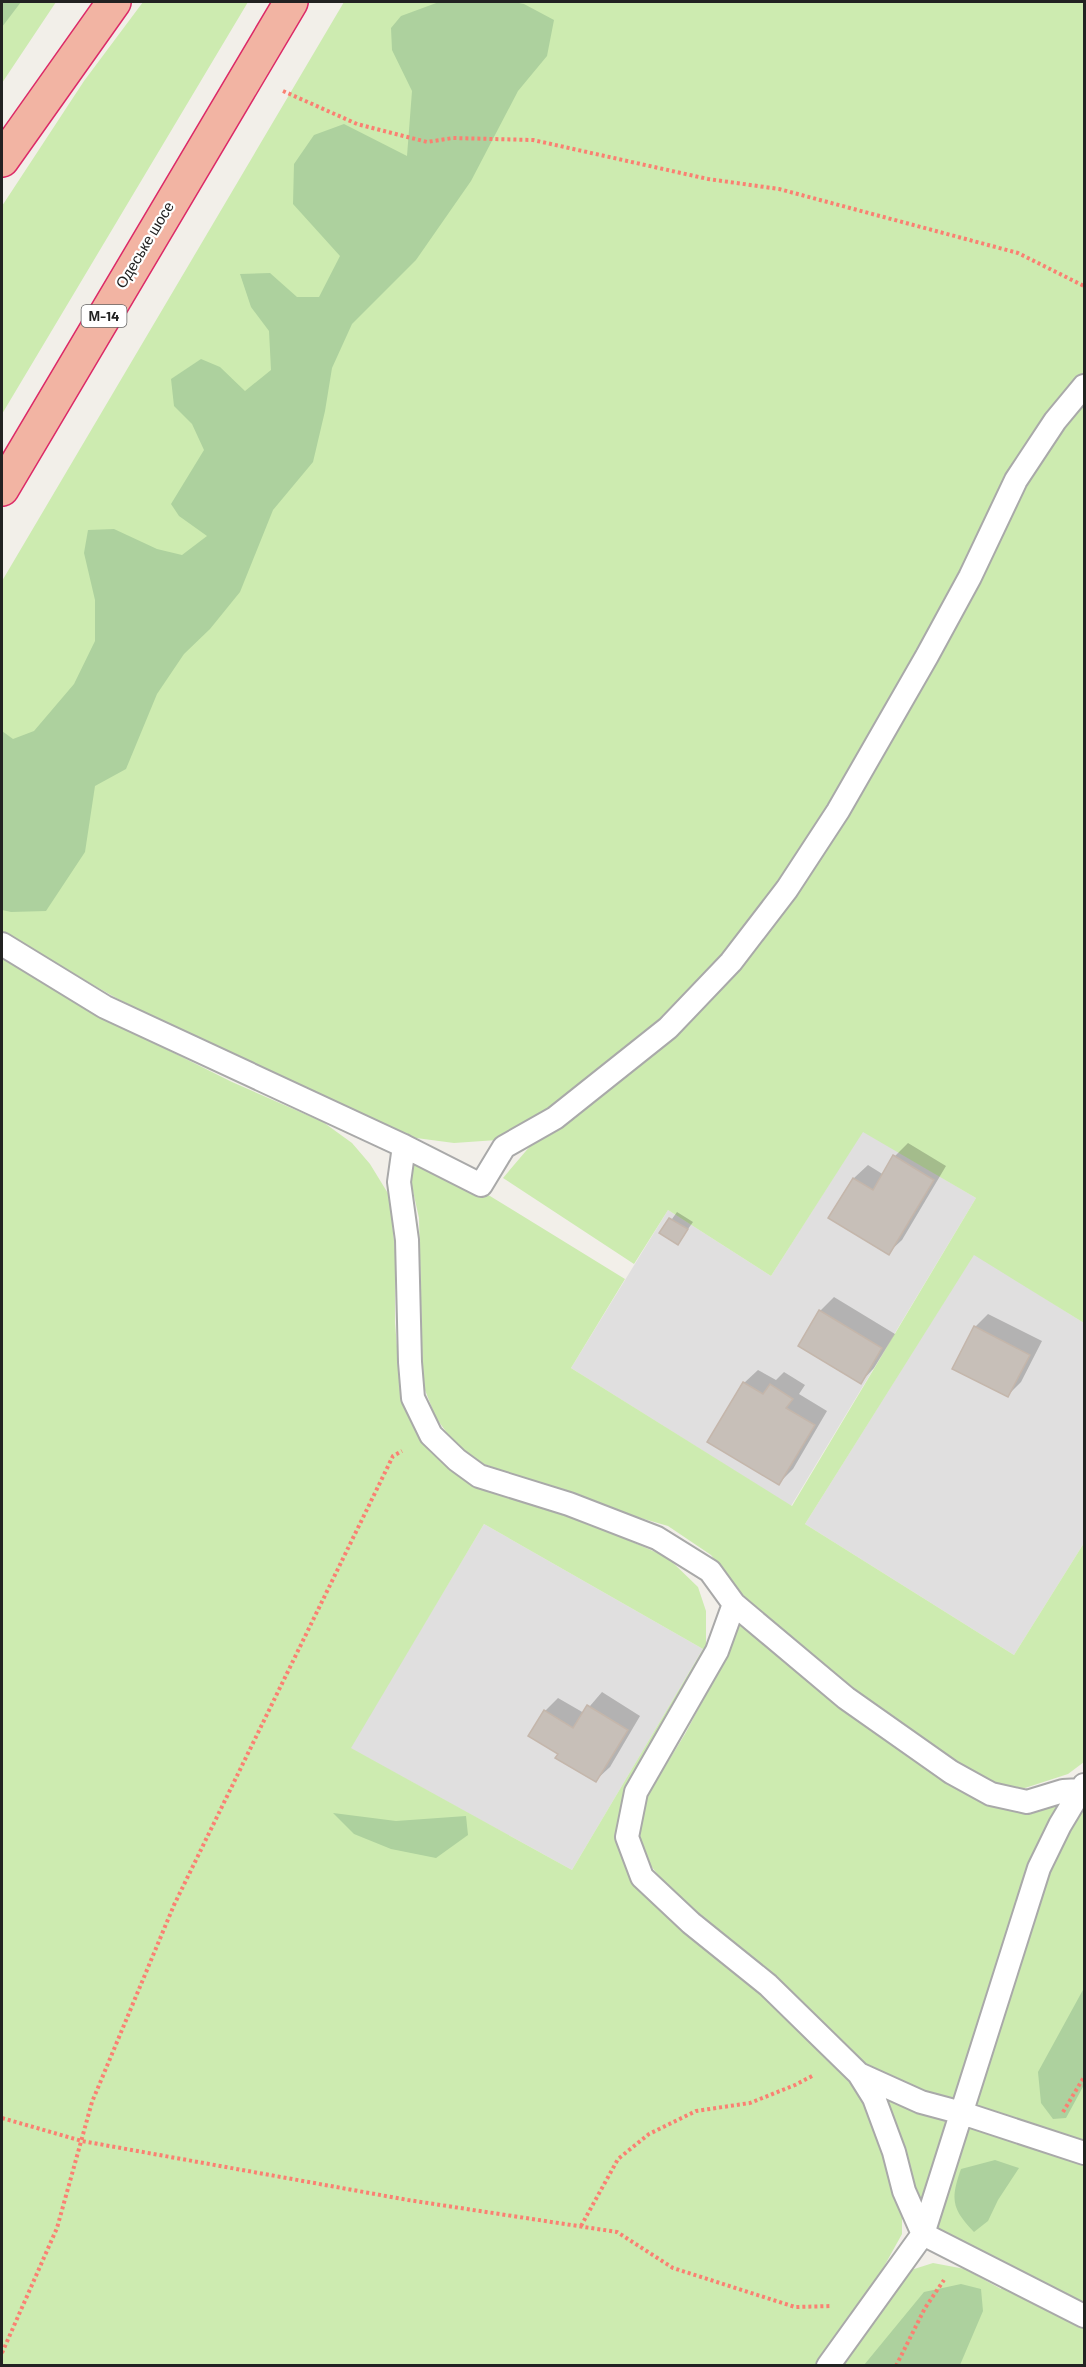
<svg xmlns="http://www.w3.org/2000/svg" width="1086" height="2367" viewBox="0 0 1086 2367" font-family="Barlow,sans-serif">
<rect width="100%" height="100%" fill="#f2efe9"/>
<path fill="#e0dfdf" d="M863,1131l113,67 -185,308 -220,-138 97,-158 103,66z
M974,1254l110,69v220l-70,112 -209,-131z
M484,1524l219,125 -131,221 -222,-122z"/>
<path fill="#cdebb0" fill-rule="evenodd" d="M2,2h54l-54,81z
M143,2h105l-246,412v-208l82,-125z
M344,2h740v372l-42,55 -144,269 -133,213 -86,97 -110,88 -72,44 -43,3 -53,-7 -152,-70 -131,-67 -116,-66v-352z
M1084,397v926l-110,-68 -169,269 209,131 70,-112v219l-16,12 -43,14h-17l-31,-11 -59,-38 -134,-104 -44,-43 -29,-37 -43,-29 -72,-21 -126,-46 -20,-22 -14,-19 -13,-33 -4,-167 -13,-58 66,25 153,94 -54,89 221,138 184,-308 -113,-66 -92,144 -103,-66 -34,54 -131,-86 28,-33 45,-31 195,-187 241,-422z
M2,956l110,66 120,60 91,40 29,21 18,21 19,31 6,55v73l6,71 14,34 24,31 23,16 45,22 86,28 74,32 31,30 8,24v42l-85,189 198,200 32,36 24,42 27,97v17l-31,56 -56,75h-813zM484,1524l219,125 -131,221 -221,-122z
M736,1620c50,40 100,80 152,119 31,24 62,50 100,65 23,9 53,7 76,-3l-106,300 -49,-14 -42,-22 -200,-179 -24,-30 -6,-31 7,-24 41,-67 39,-73z
M1084,1802v563l-245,1 72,-96 22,-7 32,6 36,20 10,-20 -53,-27 -22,-15 109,-347 19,-42z
M879,2088l73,32 -28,92 -10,-17 -22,-82z"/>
<path fill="#add19e" d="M2,2h19l-19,25z
M439,2h75l10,2 30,16 -7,36 -29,35 -47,90 -55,79 -64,64 -20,44 -7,43 -12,51 -40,48 -33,82 -30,37 -26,25 -27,40 -31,75 -31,17 -10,66 -39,59 -35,1 -9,-2v-179l11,8 21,-8 40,-47 21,-43v-41l-11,-47 4,-23 26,-1 43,20 25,6 25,-19 -28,-20 -8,-12 33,-54 -12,-26 -18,-18 -3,-27 30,-20 19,8 25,24 26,-21 -2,-39 -18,-24 -11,-33 30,-1 27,24h22l21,-41 -47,-52 1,-40 20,-29 30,-11 63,32 5,-65 -20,-41 -1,-22 10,-12z
M333,1813l63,8 70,-5 2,19 -32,23 -45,-9 -37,-15z
M1084,1988v97l-18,33 -13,1 -12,-16 -3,-31z
M995,2160l24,8 -21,32 -10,21 -14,11c-22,-23 -24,-32 -13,-63z
M961,2284l20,5 2,22 -23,54h-96l60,-73z"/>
<path fill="#0003" d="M908,1143l38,23 -44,74 -14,13 -58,-35 24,-40 14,-13 16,10 11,-19z
M677,1212l16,10 -15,21 -16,-10z
M834,1297l61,37 -21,34 -13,14 -41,-71z
M988,1314l54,27 -21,41 -13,13 -33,-68z
M758,1370l18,10 8,-8 21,13 -6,9 28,17 -34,58 -14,14 -35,-100z
M602,1692l38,24 -30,51 -14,13 -36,-27 -15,-42 13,-13 26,15z"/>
<path fill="#c7bfb8" stroke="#c4b6ab" stroke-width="1.5" d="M893,1155l41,25 -45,75 -61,-37 25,-40 20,12z
M669,1218l19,11 -10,16 -19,-12z
M819,1310l63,38 -21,36 -63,-38z
M974,1326l56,29 -22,42 -56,-28z
M743,1382l20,12 7,-10 23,15 -7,9 29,17 -36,60 -72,-43z
M587,1705l41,25 -32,52 -41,-24 3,-4 -30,-18 16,-26 29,18z"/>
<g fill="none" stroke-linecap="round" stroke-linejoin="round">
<g stroke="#a9a9a9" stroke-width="26">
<path id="service" d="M2,944l103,63 299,139 77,39 23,-38 51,-29 113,-90 63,-66 56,-73 51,-78 89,-155 43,-79 46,-97 39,-59 29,-35
M404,1146l-5,36 8,58 3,122 3,36 18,37 26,25 22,16 90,28 88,34 53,33 24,33 -17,47 -81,141 -9,45 15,40 49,46 77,62 91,89 15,24 20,54 10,39 19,43 161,82
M734,1604l112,94 105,74 40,22 36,8 36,-11 18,-1
M859,2074l62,28 41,11 122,40
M828,2366l95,-132 116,-366 21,-43 24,-40"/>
</g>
<g stroke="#dc2a67" stroke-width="36">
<path id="trunk" d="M2,160l112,-158
M2,489l289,-487"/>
</g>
<path stroke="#fa8072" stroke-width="4" stroke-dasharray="3 3" stroke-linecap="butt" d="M283,91l74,33 70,18 26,-4 80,2 175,39 71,10 239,64 66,33
M1063,2112l21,-35
M2,2118l80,23 326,59 209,32 56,36 122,39 37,-1
M581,2226l37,-67 31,-25 47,-23 54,-8 45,-18 19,-10
M2,2353l55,-125 35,-126 82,-197 219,-449 9,-5
M896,2366l29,-58 19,-28"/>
<use href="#service" stroke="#fff" stroke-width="22"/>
<use href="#trunk" stroke="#f2b4a3" stroke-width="33"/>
</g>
<g text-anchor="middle" stroke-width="4.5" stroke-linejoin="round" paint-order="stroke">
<rect fill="#fff" stroke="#646464" stroke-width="1.5" x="81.5" y="305" width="45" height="22" rx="4.5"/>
<g font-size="14" font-weight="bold" fill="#222">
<text x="104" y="321">М-14</text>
</g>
<g font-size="15" fill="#222" stroke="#fff">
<text transform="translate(145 245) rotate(-59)" y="5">Одеське шосе</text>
</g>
</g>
<rect width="1086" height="2367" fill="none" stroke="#222222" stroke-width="6"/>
</svg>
